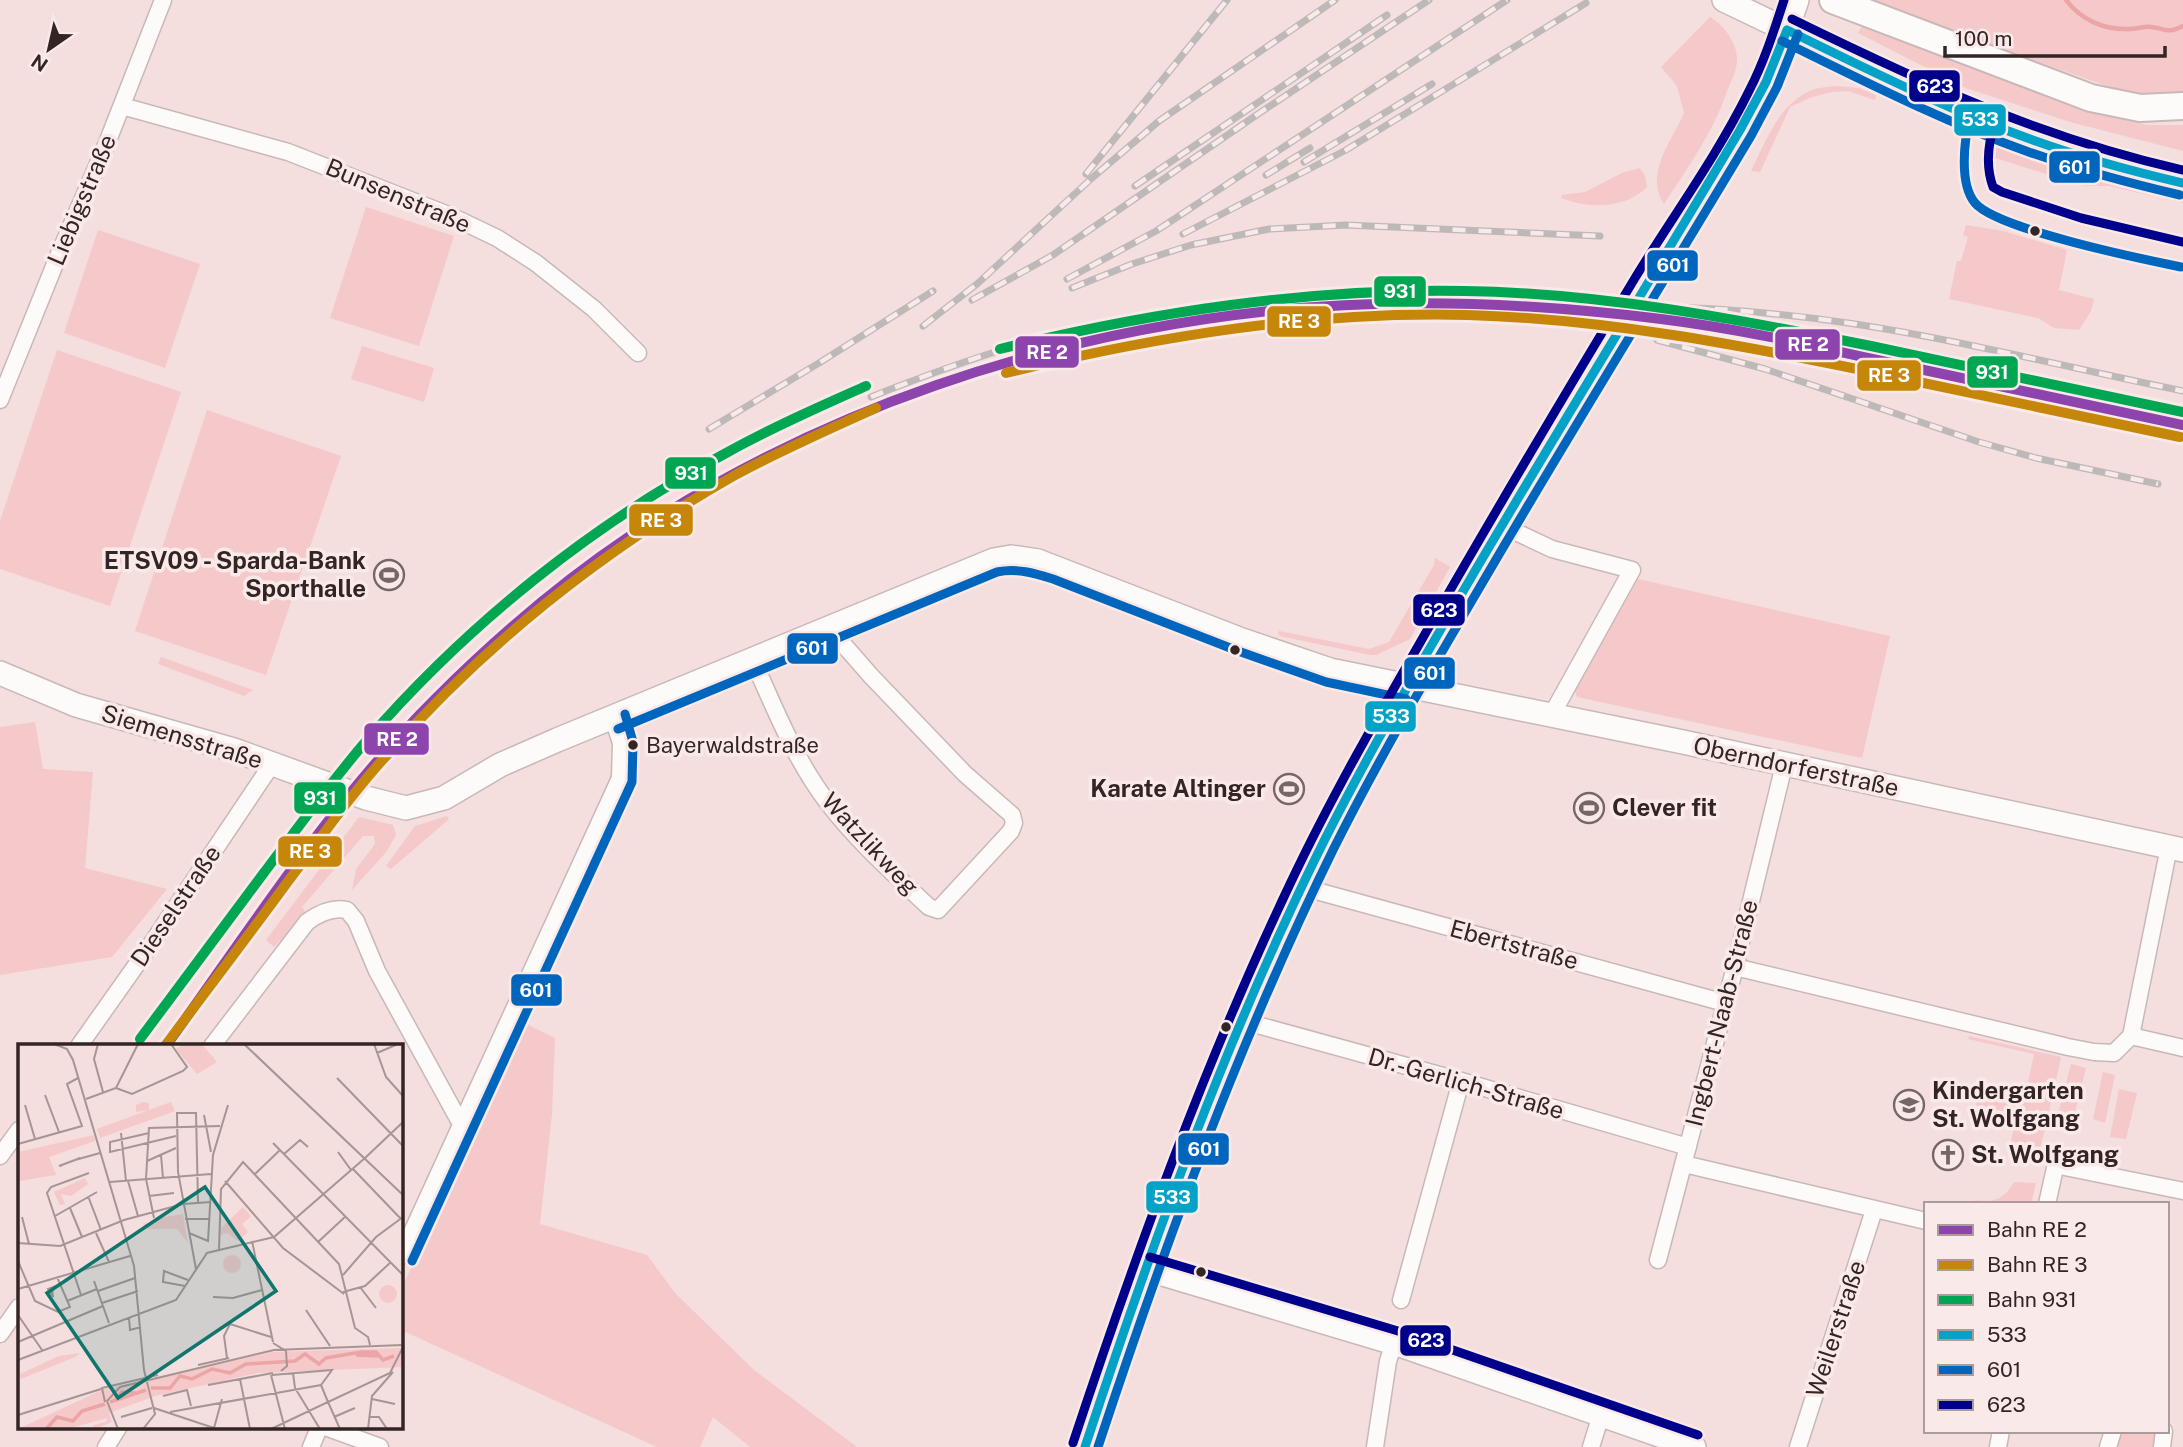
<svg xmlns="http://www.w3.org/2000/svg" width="2183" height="1447" viewBox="0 0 2183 1447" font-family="'Public Sans',sans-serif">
<rect width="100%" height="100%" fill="#f4dede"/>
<path fill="#f5c8c9" d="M1860,0h323v102l-70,-14z
M1710,17c14,8 28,27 27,44 -1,12 -6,20 -10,30 -13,40 -40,78 -63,113 -20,-31 8,-63 20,-91l-7,-27 -16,-19z
M1863,25l251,93 34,7h35v26l-113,-29 -104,-34 -108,-55z
M1837,86l22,2 17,7 -1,5 -27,-9 -16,1 -20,5 -22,10 -30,65 -9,-1c14,-28 28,-67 59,-80 7,-4 19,-4 27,-5z
M1993,145l92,31 98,25v2l-74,-17h-25l-95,-30 -2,-7z
M1640,168l5,8 2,11c-22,22 -58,22 -86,11l1,-3 23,-3 37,-19z
M366,207l88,29 -35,110 -89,-28z
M1966,225l37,6 64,19 -8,40 35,9 -3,12 -12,19 -25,-2 -16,-10 -89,-19 8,-38h4l7,-24 -5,-2z
M98,230l102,34 -35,104 -101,-35z
M362,346l72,22 -10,34 -73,-23z
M57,350l124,42 -71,214 -110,-37v-48z
M207,410l134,46 -75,219 -131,-44z
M1435,558l15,9 -40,72 -34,16h-6l-90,-19 -2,-3 1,-2 90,18 20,-7 45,-77z
M1638,579l252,57 -28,122 -285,-61 -3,-9z
M161,657l92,33 -9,6 -86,-32z
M35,722l8,47 50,3 -8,96 82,21 -55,68 -112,18v-248z
M447,816l2,3 -58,50 -5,-3 29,-40z
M359,817l34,8 3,10 -9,16 -35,39 4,-21 19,-25 -1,-8h-11l-61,71 4,6 -32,34 -8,-7z
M524,1023l31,15 -3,76 -12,110 107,31 28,38 79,77 103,77h-107l-37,-30 -13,30h-43l-256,-117v-40z
M1969,1036l92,21 -14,64 -71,-16 5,-21 45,9 8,-39 -66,-15z
M2071,1064l15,4 -15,61 -16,-4z
M2103,1072l12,3 -10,48 -12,-4z
M2119,1089l18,4 -11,46 -16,-2z
M2015,1123l30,6 -6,23 -29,-7z
M2014,1182l22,1 -5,21h-56v-4c20,3 29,-1 39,-18z
M2120,1431h38l-1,16h-42z"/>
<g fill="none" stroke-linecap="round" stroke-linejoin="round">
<path stroke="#eba5a7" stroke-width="4.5" d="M2066,0c15,20 38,30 63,29 7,0 15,-3 22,-2 16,2 16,7 32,-1"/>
<g stroke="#c9b8b8" stroke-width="19">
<path id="street" d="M122,106l166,46 163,64 46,22 39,25 58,46 44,44
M0,400l59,-146 48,-111 56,-143
M1501,525l51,24 80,21 -81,146
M753,660c22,49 42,100 75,143 29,38 66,71 101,104l9,3 73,-79 3,-8 -2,-8 -47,-41 -94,-98 -42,-48
M1302,887l423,116
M1735,967l333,80 26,5 20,1 17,-17 38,-189
M1243,1021l218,60 227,66
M2131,1036l52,12
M79,1046l75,-106 118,-176
M212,1046l95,-124c12,-9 25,-15 40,-12l9,11 21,50 84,153
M0,1156l19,-26
M1684,1164l242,57
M2047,1204l8,-36 5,-2 123,25
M401,1256l219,-478 1,-35 -8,-25
M1658,1260l77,-293 49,-202
M1401,1300l60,-219
M0,1334l19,-27
M328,1428l52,19
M106,1447l12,-19
M311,1447l8,-19
M1375,1447l13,-86 6,-18
M1591,1447l10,-32
M1798,1447l76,-237
M1998,1447l3,-16
M2108,1447l5,-16
M2162,1447l2,-16"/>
</g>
<g stroke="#c9b8b8" stroke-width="26">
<path id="secondary" d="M1724,0c152,72 292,149 459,183
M1690,211c17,-28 37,-54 53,-82 23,-41 39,-84 54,-129
M0,673l76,32 158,45 132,48 40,10 38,-10 56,-33 57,-25 437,-180 17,-3 27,4 204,79 88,30 353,72 500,108
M1146,1269l248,74 300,104
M1085,1447c62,-190 132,-377 216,-559 37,-78 81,-154 124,-229 53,-93 107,-185 162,-277"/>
</g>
<g stroke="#c9b8b8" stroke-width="30">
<path id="primary" d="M1833,0l258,98 49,10 43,-2"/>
</g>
<use href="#street" stroke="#fdfafa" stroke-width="16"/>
<use href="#secondary" stroke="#fdfafa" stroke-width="23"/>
<use href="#primary" stroke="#fdfafa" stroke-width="26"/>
<g stroke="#beb9b9" stroke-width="7">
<path id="rail" d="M1304,162l128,-78
M1086,174l141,-174
M1266,175l44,-27
M1135,186l252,-171
M1183,234l163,-84 240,-147
M1067,279l89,-48 351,-231
M1072,288l60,-24 59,-19 78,-16 77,-4 254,11
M972,300l81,-45 205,-141 171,-114
M923,326l54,-42 115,-106 67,-57 176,-121
M1657,340l108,29 214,73 57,16 122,26
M871,397c70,-28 142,-54 216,-70 137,-29 281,-39 420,-32 45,2 89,7 134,11 24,2 49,1 74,3 46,3 94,8 140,15 110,17 219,45 328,67
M709,429l110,-66 114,-72"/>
</g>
<use href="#rail" stroke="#fae9e9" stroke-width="4.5" stroke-dasharray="13" stroke-linecap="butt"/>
<g stroke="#c9b8b8" stroke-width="26" stroke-linecap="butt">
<path id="secondary-bridge" d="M1587,382l103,-171"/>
</g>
<use href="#secondary-bridge" stroke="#fdfafa" stroke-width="23"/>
<g stroke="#fae9e9" stroke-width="14">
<path id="bus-1" d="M1787,30c80,39 159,79 243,109 50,18 101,32 153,44
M1085,1447c68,-206 142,-412 239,-606 44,-87 92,-170 141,-253 90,-154 184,-305 275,-458l26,-48 21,-52"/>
</g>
<g stroke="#fae9e9" stroke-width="14">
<path id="bus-2" d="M1782,41c80,39 160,80 244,110 51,18 102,32 154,44
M1970,119c-6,21 -11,65 5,84 22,26 167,56 206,64
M618,729l379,-157c20,-4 37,1 56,7l185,72 88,31 80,17
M412,1261l220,-479 1,-40 -8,-28
M1098,1447c67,-203 141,-405 235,-597 44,-88 94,-173 144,-258 89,-153 183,-304 274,-456l26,-49 21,-53"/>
</g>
<g stroke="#fae9e9" stroke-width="14">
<path id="bus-3" d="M1792,19c131,64 249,119 391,151
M1994,125c-6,20 -8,43 -1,62l9,5 79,26 102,24
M1150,1257l248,74 300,104
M1073,1443c63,-190 131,-378 217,-559 44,-93 96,-182 147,-271 65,-113 131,-224 198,-335 38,-62 82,-122 114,-187 15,-29 25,-60 35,-91"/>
</g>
<use href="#bus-1" stroke="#03a2c6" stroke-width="9"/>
<use href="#bus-2" stroke="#0065bd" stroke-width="9"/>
<use href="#bus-3" stroke="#00008b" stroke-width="9"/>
<g stroke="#fae9e9" stroke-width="16">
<path id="rail-1" d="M166,1046c85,-118 165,-244 269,-347 60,-60 125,-116 195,-163 190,-126 413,-201 639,-225 130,-14 263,-8 392,8 73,9 145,25 216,41 102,21 204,43 306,65"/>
</g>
<g stroke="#fae9e9" stroke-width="16">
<path id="rail-2" d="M1006,373c151,-37 305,-62 462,-58 137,4 273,30 408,58 102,21 203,43 304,64
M165,1046c41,-55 83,-110 124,-166 32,-42 62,-86 98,-125 100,-113 219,-207 350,-281 45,-24 92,-45 139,-66"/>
</g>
<g stroke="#fae9e9" stroke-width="16">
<path id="rail-3" d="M1000,349c153,-37 307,-61 465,-58 137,2 272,28 406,55 104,22 208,45 312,66
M140,1039c41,-55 82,-110 123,-165 34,-45 67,-91 104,-134 101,-116 225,-216 361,-288 45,-25 91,-45 138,-66"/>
</g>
<use href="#rail-1" stroke="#8e44ad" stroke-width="10"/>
<use href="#rail-2" stroke="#c68609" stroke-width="10"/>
<use href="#rail-3" stroke="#00a651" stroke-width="10"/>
</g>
<defs>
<g id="stadium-ring" transform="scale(1.575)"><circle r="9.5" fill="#fae9e9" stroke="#766" stroke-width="1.5"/><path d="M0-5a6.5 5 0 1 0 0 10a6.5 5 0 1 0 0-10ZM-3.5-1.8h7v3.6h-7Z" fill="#766"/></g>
<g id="school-ring" transform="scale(1.575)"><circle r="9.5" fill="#fae9e9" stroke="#766" stroke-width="1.5"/><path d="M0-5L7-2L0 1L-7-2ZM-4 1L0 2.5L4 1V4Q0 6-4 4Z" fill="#766"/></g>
<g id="church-ring" transform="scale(1.575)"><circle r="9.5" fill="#fae9e9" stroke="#766" stroke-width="1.5"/><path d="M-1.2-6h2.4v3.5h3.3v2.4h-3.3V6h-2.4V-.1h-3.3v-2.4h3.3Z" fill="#766"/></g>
</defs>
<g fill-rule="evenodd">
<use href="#stadium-ring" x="389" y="575"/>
<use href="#stadium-ring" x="1289" y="789"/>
<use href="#stadium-ring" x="1589" y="808"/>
<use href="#school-ring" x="1909" y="1105"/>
<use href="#church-ring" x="1948" y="1155"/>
</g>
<g fill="#342525" stroke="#fae9e9" stroke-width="2.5">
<circle cx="2035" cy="231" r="6"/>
<circle cx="1235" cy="650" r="6"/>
<circle cx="633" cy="745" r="6"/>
<circle cx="1226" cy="1027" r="6"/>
<circle cx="1201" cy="1272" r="6"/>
</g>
<g text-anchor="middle" stroke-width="7" stroke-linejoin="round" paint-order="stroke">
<g font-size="22" fill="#342525" stroke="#fae9e9" text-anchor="start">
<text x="646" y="753">Bayerwaldstraße</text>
</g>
<g font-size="24" fill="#342525" stroke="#fae9e9">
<text transform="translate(398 196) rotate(23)" y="8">Bunsenstraße</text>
<text transform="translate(82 200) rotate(-67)" y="8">Liebigstraße</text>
<text transform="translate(182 737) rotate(17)" y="8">Siemensstraße</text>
<text transform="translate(1796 767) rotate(12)" y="8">Oberndorferstraße</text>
<text transform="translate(870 844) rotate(47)" y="8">Watzlikweg</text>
<text transform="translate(176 906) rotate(-56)" y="8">Dieselstraße</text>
<text transform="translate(1514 945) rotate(15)" y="8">Ebertstraße</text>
<text transform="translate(1722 1013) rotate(-76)" y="8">Ingbert-Naab-Straße</text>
<text transform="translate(1466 1084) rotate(16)" y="8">Dr.-Gerlich-Straße</text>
<text transform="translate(1836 1329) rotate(-72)" y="8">Weilerstraße</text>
</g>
<g font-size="24" font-weight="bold" fill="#342525" stroke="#fae9e9" text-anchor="start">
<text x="366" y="569" text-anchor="end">ETSV09 - Sparda-Bank<tspan x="366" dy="28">Sporthalle</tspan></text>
<text x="1266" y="797" text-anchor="end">Karate Altinger</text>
<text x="1612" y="816">Clever fit</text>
<text x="1932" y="1099">Kindergarten<tspan x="1932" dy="28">St. Wolfgang</tspan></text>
<text x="1971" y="1163">St. Wolfgang</text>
</g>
</g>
<g transform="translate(18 1044)">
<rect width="385" height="385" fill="#f4dede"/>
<path d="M166,0h18l15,18 -20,12 -21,-25zM125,58l6,1v7l22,-8 4,9 -75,27 -3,-9 52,-19 -13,2v-7zM76,91l1,6 -46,16 7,18 -37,6 -1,-29zM67,134l3,6 -17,12 -10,-2 4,10 -5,1 -6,-13zM225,163l8,9 -9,8 6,8 -10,9 -11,-8 -7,2 1,-7zM165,170l5,29 -11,-14h-34l1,-6 11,1 -1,-5zM205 220a9 9 0 1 1 18 0a9 9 0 1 1-18 0ZM361 250a9 9 0 1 1 18 0a9 9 0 1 1-18 0ZM385,304v19l-146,6 -102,23 -46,17 3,9 -17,7 -2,-4 13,-3 1,-4 -40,11h-49l86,-40 168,-37zM62,309l-5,4 -54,22 -1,-5 39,-18z" fill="#f5c8c9"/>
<path fill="none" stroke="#eba5a7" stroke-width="3.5" d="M338,311l24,1M133,344h19l10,-12 12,3 20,-10 18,4 16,-9 49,-3 10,-7 14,10 7,-6 35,-6h15l7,8 11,-4M97,356l7,-8 15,1M92,358l36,-12M28,385l11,-12 16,4 9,-10 23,-7"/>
<path fill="none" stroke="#a79494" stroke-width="2" d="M36,0l13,5 6,11 61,206 10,104 11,44 -12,15M80,0l-4,15 9,33M226,0l159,151M356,0l12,33 17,19M359,9l21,-9M319,34l66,68M98,44l16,6 51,-23 4,-4 -16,-23M27,51l14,37M68,55l30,-11 22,-44M7,61l10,34M186,71l7,37M103,89l5,48M131,89l-39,9v10l66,-16M255,99l130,132M0,100l64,-18 -15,-42 11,-6M320,108l13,18M266,110l16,-14 8,7M143,111l2,23M62,114l-5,2 25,-7M347,114l38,-36M129,117l29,-13M45,121l-4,1 16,-6M335,125l48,50M237,130l25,-24M110,137l10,35M207,137l58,67 61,46M92,138l101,-8M70,152l13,34M131,152l25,-3M52,164l12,29M37,172l42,-24M4,173l7,27M136,174l-8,-39 3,-51 71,-2M167,175h25M78,189l13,29M171,189l19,8 5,-86 15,-50M234,197l21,101M300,198l28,-26M0,199l42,3 64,-26 59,-16 28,-2M201,205l2,-60 22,-27 96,102 16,64 13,9 2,8M0,217l17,40 23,11 12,-5 -13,-30M178,225l-18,-97 -1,-59h19l2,89M325,231l33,-38 27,-20M76,237l15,42M167,242l-22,-4 1,-11 24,9M342,243l16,21M34,244l1,9 -5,-8 13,-5M0,245l112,-33M80,247l37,-13M325,248l22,-6 26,-24M63,251l-34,-102 4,-6 38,-14M195,253l20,1 29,-8M49,257l30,-12M84,259l36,-12M288,266l24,36M0,271l24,35M111,274l1,12 11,-3M0,298l85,-36M255,299l13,8 1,15 -6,5M209,314l-3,-22 6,-12 41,13M0,316l158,-60 31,-47 67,-16 91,-79M180,321l31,-7M275,329l2,15 25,41M253,331l14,54M222,335l10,50M190,341l65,-12M145,352l24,-6 4,16M354,355l23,5M87,358l-3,-14 56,-13M136,364l63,21M152,368l151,-27 11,-15 -60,5M0,371l83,-26M103,373l31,-9M316,373l21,-9M352,373h9l8,12M196,384l8,-29M100,385l-11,-28 13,-14 154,-37 129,-5M253,385l57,-27 -7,-17M322,385l-12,-27 62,-29 13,-26M350,385l4,-33 21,-24"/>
<path fill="#0f766e" fill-opacity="0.15" stroke="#0f766e" stroke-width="3.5" d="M187,143l71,104 -158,107 -71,-105z"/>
<rect width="385" height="385" fill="none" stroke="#342525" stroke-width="3.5"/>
</g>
<g stroke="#fae9e9" stroke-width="2.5">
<rect x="1908" y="69" width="53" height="34" rx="7" fill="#00008b"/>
<rect x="1953" y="103" width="54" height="34" rx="7" fill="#03a2c6"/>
<rect x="2048" y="150" width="53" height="34" rx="7" fill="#0065bd"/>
<rect x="1646" y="249" width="53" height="33" rx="7" fill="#0065bd"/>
<rect x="1373" y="275" width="54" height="33" rx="7" fill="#00a651"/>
<rect x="1266" y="305" width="66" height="33" rx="7" fill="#c68609"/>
<rect x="1774" y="328" width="67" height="33" rx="7" fill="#8e44ad"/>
<rect x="1014" y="335" width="66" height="34" rx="7" fill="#8e44ad"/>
<rect x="1966" y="355" width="53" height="34" rx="7" fill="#00a651"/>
<rect x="1856" y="359" width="66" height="33" rx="7" fill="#c68609"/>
<rect x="664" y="456" width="53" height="34" rx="7" fill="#00a651"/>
<rect x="628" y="503" width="66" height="34" rx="7" fill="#c68609"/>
<rect x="1412" y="593" width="54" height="34" rx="7" fill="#00008b"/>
<rect x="786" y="632" width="53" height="33" rx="7" fill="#0065bd"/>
<rect x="1403" y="656" width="53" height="34" rx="7" fill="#0065bd"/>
<rect x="1364" y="700" width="53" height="33" rx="7" fill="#03a2c6"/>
<rect x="363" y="722" width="67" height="34" rx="7" fill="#8e44ad"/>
<rect x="293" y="781" width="54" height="34" rx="7" fill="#00a651"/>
<rect x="277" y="835" width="66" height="33" rx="7" fill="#c68609"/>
<rect x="510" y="973" width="53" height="34" rx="7" fill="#0065bd"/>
<rect x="1177" y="1132" width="53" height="34" rx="7" fill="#0065bd"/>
<rect x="1145" y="1180" width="54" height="34" rx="7" fill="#03a2c6"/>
<rect x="1399" y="1324" width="53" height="33" rx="7" fill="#00008b"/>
</g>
<g font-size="19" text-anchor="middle" font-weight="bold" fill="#fff">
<text x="1935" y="93">623</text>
<text x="1980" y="126">533</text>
<text x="2075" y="174">601</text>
<text x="1673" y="272">601</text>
<text x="1400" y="298">931</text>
<text x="1299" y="328">RE 3</text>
<text x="1808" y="351">RE 2</text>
<text x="1047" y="359">RE 2</text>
<text x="1992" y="379">931</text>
<text x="1889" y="382">RE 3</text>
<text x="691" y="480">931</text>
<text x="661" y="527">RE 3</text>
<text x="1439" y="617">623</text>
<text x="812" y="655">601</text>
<text x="1430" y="680">601</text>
<text x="1391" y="723">533</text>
<text x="397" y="746">RE 2</text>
<text x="320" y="805">931</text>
<text x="310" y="858">RE 3</text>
<text x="536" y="997">601</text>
<text x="1204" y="1156">601</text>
<text x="1172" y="1204">533</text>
<text x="1426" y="1347">623</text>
</g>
<rect x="1924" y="1202" width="245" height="231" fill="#fae9e9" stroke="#ab9b9b" stroke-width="2"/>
<rect x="1938" y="1225" width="35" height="10" fill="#8e44ad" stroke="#ab9b9b" stroke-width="2"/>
<text x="1987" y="1237" font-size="21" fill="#342525">Bahn RE 2</text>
<rect x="1938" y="1260" width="35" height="10" fill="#c68609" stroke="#ab9b9b" stroke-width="2"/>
<text x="1987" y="1272" font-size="21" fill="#342525">Bahn RE 3</text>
<rect x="1938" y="1295" width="35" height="10" fill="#00a651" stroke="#ab9b9b" stroke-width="2"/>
<text x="1987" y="1307" font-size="21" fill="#342525">Bahn 931</text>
<rect x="1938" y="1330" width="35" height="10" fill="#03a2c6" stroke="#ab9b9b" stroke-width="2"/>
<text x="1987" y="1342" font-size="21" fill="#342525">533</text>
<rect x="1938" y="1365" width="35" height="10" fill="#0065bd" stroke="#ab9b9b" stroke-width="2"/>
<text x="1987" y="1377" font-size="21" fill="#342525">601</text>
<rect x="1938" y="1400" width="35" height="10" fill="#00008b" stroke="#ab9b9b" stroke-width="2"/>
<text x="1987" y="1412" font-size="21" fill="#342525">623</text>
<g transform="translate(49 49) rotate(214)" stroke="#fae9e9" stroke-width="5" paint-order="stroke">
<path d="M0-5L12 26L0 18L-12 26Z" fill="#342525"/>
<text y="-10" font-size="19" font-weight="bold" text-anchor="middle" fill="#342525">N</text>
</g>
<path d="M1945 46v10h220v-10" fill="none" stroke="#342525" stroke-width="3.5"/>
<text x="1955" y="46" font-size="21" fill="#342525" stroke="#fae9e9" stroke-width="5" paint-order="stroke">100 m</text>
</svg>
